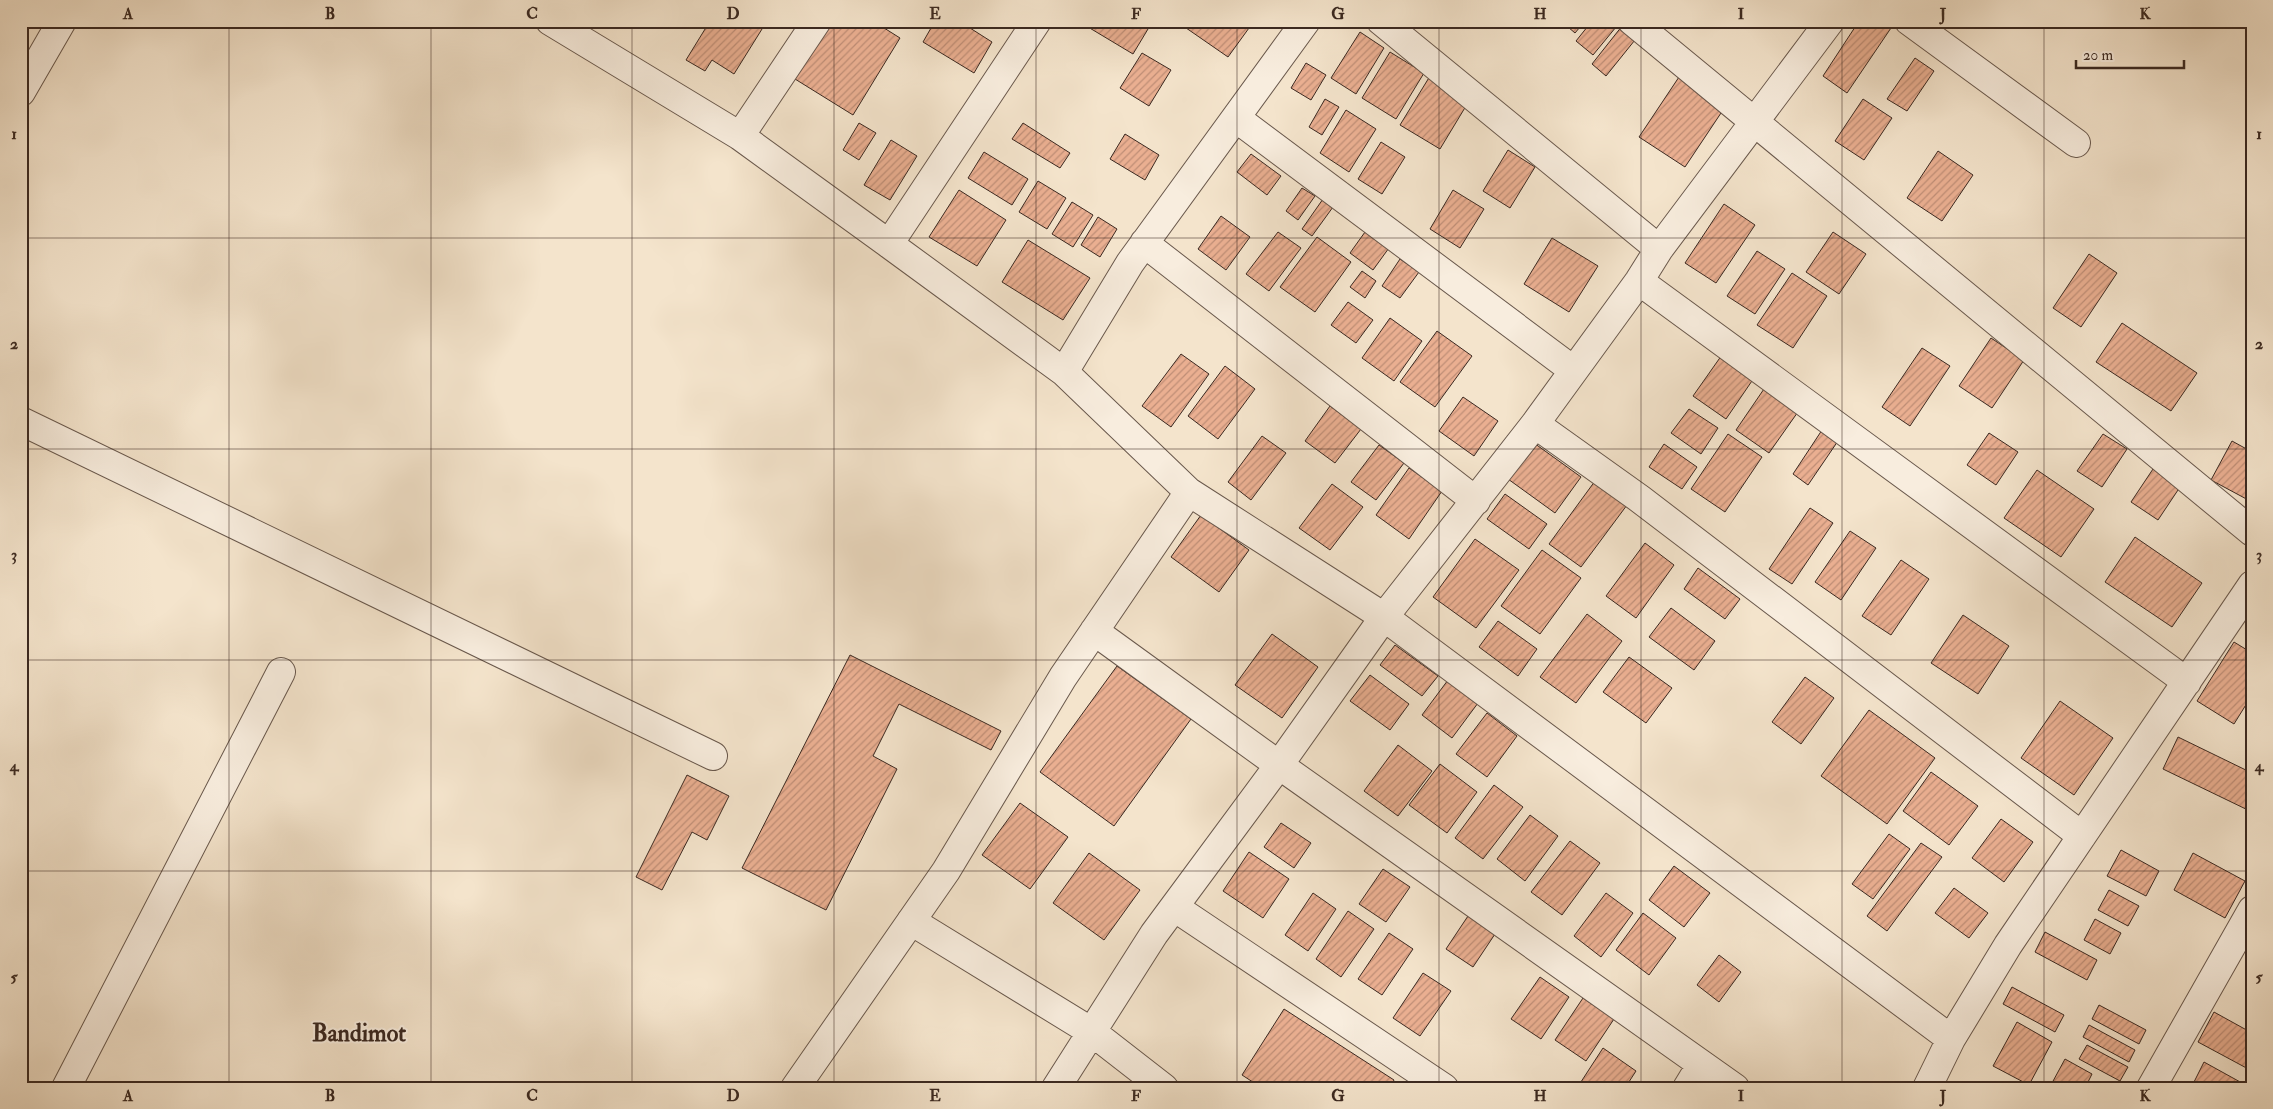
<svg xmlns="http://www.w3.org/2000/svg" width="2273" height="1109" viewBox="0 0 2273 1109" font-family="'IM FELL Double Pica',serif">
<defs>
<pattern id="building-hatch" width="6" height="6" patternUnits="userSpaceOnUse" patternTransform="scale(1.25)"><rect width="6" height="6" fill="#eaaf91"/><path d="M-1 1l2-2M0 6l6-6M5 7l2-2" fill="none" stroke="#bf8e76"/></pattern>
</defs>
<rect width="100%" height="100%" fill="#f4e4cc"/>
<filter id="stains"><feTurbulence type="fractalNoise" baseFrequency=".004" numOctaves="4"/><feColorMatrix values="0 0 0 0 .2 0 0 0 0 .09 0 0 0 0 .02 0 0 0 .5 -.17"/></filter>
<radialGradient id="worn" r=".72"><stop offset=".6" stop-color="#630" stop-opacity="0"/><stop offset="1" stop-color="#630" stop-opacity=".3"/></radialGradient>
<path fill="url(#building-hatch)" stroke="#3b2921" d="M710,21h57l-33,53 -22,-14 -7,11 -19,-11z
M830,21h43l27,17 -47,77 -58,-36z
M935,21h24l33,21 -18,31 -51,-31z
M1092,21h55l4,3 -18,30 -45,-27z
M1176,21h63l10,7 -21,29z
M1561,21h24l-10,12z
M1592,21h29l-28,34 -17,-14z
M1626,21l17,9 -37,46 -14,-12z
M1859,21h22l10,7 -44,65 -24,-17z
M1360,32l24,16 -28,46 -25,-16z
M1390,52l34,21 -28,46 -34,-21z
M1142,53l29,17 -22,36 -29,-18z
M1915,58l19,13 -27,40 -20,-12z
M1306,63l20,12 -15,25 -20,-12z
M1681,74l46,30 -42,63 -46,-30z
M1430,76l39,25 -29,48 -40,-24z
M1325,99l14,8 -17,28 -13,-8z
M1863,99l29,19 -28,42 -29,-19z
M1346,110l30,19 -27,43 -29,-19z
M859,123l17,10 -17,27 -16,-10z
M1023,123l47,30 -10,15 -48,-29z
M1125,134l34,21 -14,25 -35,-21z
M891,140l26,16 -27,44 -26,-15z
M1381,142l24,15 -23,37 -24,-15z
M1508,150l27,17 -25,41 -27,-17z
M1938,151l35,24 -31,46 -35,-23z
M984,152l44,27 -16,26 -44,-27z
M1251,154l30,22 -14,19 -30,-23z
M1038,181l28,17 -19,31 -28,-17z
M1302,188l13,8 -17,24 -12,-9z
M959,190l47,30 -29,46 -48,-29z
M1453,190l31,19 -24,39 -30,-19z
M1323,199l10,8 -21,29 -10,-7z
M1072,202l21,13 -20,32 -21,-13z
M1724,204l31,21 -39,58 -31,-20z
M1221,216l29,21 -24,33 -28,-21z
M1098,217l19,12 -17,28 -19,-12z
M1370,225l24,16 -21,29 -23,-17z
M1278,232l23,16 -32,43 -23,-17z
M1833,232l33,22 -27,40 -33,-22z
M1317,237l34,25 -36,50 -35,-25z
M1552,238l46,28 -29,46 -45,-28z
M1028,240l62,38 -27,42 -61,-38z
M1757,251l28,18 -30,45 -28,-18z
M2089,254l28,19 -36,54 -28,-19z
M1400,259l19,13 -19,26 -18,-12z
M1362,271l14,10 -11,17 -15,-11z
M1792,273l35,23 -34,52 -36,-23z
M1348,302l25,18 -17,23 -25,-18z
M1390,318l32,23 -28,40 -32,-23z
M2122,323l75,50 -26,38 -75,-49z
M1437,331l35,25 -37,51 -35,-25z
M1991,338l33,22 -32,48 -33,-22z
M1922,348l28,18 -40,60 -28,-19z
M1724,352l32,23 -30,44 -33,-23z
M1181,354l28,20 -38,53 -29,-21z
M1225,366l30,23 -37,50 -30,-23z
M1766,386l34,23 -31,44 -33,-23z
M1463,397l35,24 -24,35 -35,-25z
M1330,406l31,23 -26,34 -30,-22z
M1689,409l29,19 -17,26 -30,-21z
M1824,427l16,11 -32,47 -15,-11z
M1989,433l29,19 -22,33 -29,-20z
M1728,434l34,23 -37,55 -34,-23z
M2103,434l24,15 -25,38 -25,-16z
M1262,436l24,17 -35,47 -23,-18z
M2232,441l20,11v50l-41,-22z
M1534,443l47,34 -26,36 -47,-34z
M1664,444l33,23 -15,22 -33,-22z
M1379,445l25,18 -28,37 -25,-18z
M1409,468l33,23 -33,48 -33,-24z
M2153,469l27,18 -22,33 -27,-18z
M2037,470l57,39 -33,48 -57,-39z
M1595,481l32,24 -46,62 -32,-23z
M1332,484l31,23 -33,43 -31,-22z
M1505,494l42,30 -18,25 -42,-30z
M1810,508l23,15 -41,61 -23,-15z
M1201,515l48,35 -30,42 -48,-35z
M1850,531l26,17 -35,52 -26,-18z
M2135,537l67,46 -30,44 -67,-45z
M1475,539l44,31 -43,58 -43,-31z
M1645,543l29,22 -38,53 -30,-22z
M1542,550l39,28 -41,56 -39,-28z
M1901,560l28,19 -38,56 -29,-19z
M1698,568l42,31 -15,20 -41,-30z
M1671,608l44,33 -21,29 -45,-33z
M1587,614l35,27 -46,62 -36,-26z
M1963,615l46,31 -31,48 -47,-31z
M1498,621l39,28 -19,27 -39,-29z
M1272,634l46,33 -36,51 -47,-33z
M2234,642l18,11v42l-18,29 -37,-23z
M1395,645l43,31 -16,20 -42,-31z
M850,655l151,76 -10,19 -92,-46 -26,52 24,13 -71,141 -84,-42z
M1629,657l43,31 -26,35 -43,-31z
M1117,666l74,53 -77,107 -74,-54z
M1370,675l39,29 -19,26 -40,-29z
M1805,677l29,21 -33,46 -29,-22z
M1448,680l30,23 -26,35 -30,-23z
M2060,701l53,37 -39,57 -53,-37z
M1869,710l66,48 -48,66 -66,-48z
M1487,713l30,23 -30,41 -31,-23z
M2178,737l74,36v39l-89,-43z
M1398,745l34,26 -34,45 -34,-25z
M1440,764l37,28 -30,41 -38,-28z
M1931,772l47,34 -29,39 -46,-34z
M687,775l42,21 -22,44 -15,-8 -30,58 -26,-13z
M1494,785l29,22 -40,52 -28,-21z
M1020,803l48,34 -38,52 -48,-34z
M1530,815l28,21 -33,45 -28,-22z
M2001,819l32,23 -29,40 -32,-24z
M1281,823l30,20 -17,25 -30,-21z
M1889,834l21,15 -37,50 -21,-15z
M1570,841l30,22 -38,52 -31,-23z
M1921,843l21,14 -55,74 -20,-15z
M2121,850l38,21 -13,25 -39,-20z
M1249,852l40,27 -26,39 -40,-27z
M1089,853l51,37 -36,50 -51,-37z
M2193,853l52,28 -20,37 -51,-28z
M1674,866l36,27 -26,34 -35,-27z
M1383,869l27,18 -24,35 -27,-18z
M1954,888l34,25 -19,25 -34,-25z
M2109,890l30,16 -11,20 -30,-16z
M1313,893l23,16 -28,42 -23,-16z
M1606,893l27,20 -32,44 -27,-21z
M1348,911l26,18 -33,48 -25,-18z
M1643,913l33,25 -27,37 -33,-25z
M1468,916l27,18 -22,33 -27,-18z
M2095,919l26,14 -11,21 -26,-14z
M2045,932l52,28 -10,20 -52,-28z
M1389,933l24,16 -31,46 -24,-16z
M1719,955l22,17 -22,30 -22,-17z
M1423,973l28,18 -31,45 -27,-18z
M1540,977l29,20 -28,42 -30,-20z
M2012,987l52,28 -9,17 -52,-28z
M1583,998l31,21 -28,42 -31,-21z
M2099,1005l47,25 -7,14 -47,-25z
M1284,1009l110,71 -4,8h-128l-20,-13z
M2214,1012l38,21v38l-54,-29z
M2017,1022l35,20 -23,43 -36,-19z
M2089,1025l46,25 -6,12 -46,-25z
M2087,1045l41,22 -8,14 -41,-22z
M1603,1048l33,23 -11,17h-48z
M2065,1059l27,15 -7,14h-25l-8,-5z
M2204,1062l38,21 -3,5h-48z"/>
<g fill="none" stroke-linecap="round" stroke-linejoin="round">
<g stroke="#69584c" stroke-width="30">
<path id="minor" d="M550,21l190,115 149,108 175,128 125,120 195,125 567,422
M1381,21l278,228
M1632,21l620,511
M1909,21l167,122
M21,92l41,-71
M1236,118l337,252
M740,136l77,-115
M1144,243l332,258
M889,244l148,-223
M1639,281l548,401
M1064,372l66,-109 176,-242
M21,421l692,335
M1535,424l105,75 442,337
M1094,631l185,134 456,323
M1174,907l270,181
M911,921l181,111 72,56
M66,1088l215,-416
M795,1088l151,-217 117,-194 126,-185
M1056,1088l98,-154 125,-169 105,-148 151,-193 104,-143 20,-32 171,-228
M1687,1088l14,-23
M1927,1088l24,-49 57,-94 244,-360
M2151,1088l101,-178"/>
</g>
<use href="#minor" stroke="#f8edde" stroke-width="28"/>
</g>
<path fill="none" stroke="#3b2921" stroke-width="1" stroke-opacity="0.55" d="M229,21v1067M431,21v1067M632,21v1067M834,21v1067M1036,21v1067M1237,21v1067M1439,21v1067M1641,21v1067M1842,21v1067M2044,21v1067M21,238h2231M21,449h2231M21,660h2231M21,871h2231"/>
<g text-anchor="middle" stroke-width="4" stroke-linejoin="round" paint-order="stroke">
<g font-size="24" font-weight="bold" fill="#3b2921" stroke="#f8edde">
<text x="359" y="1041">Bandimot</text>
</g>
</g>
<rect width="2273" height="1109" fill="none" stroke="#f4e4cc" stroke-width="55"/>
<path d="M2076 60v8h108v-8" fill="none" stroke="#3b2921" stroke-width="2.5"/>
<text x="2083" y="60" font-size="15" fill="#3b2921" stroke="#f8edde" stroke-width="4" paint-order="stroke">20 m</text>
<rect x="28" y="28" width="2218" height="1054" fill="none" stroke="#3b2921" stroke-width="2"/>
<g font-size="16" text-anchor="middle" font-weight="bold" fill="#3b2921">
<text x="128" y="19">A</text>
<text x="330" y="19">B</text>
<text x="532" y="19">C</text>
<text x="733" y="19">D</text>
<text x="935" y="19">E</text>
<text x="1136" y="19">F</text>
<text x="1338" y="19">G</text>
<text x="1540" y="19">H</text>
<text x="1741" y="19">I</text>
<text x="1943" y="19">J</text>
<text x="2145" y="19">K</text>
<text x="14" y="139">1</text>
<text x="2259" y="139">1</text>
<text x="14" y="349">2</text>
<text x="2259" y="349">2</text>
<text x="14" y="560">3</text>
<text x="2259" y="560">3</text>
<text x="14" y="771">4</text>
<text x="2259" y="771">4</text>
<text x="14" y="982">5</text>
<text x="2259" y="982">5</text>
<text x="128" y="1101">A</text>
<text x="330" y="1101">B</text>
<text x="532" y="1101">C</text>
<text x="733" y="1101">D</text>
<text x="935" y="1101">E</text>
<text x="1136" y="1101">F</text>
<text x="1338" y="1101">G</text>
<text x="1540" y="1101">H</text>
<text x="1741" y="1101">I</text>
<text x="1943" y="1101">J</text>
<text x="2145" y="1101">K</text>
</g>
<rect width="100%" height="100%" filter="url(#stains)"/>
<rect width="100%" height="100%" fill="url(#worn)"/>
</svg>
